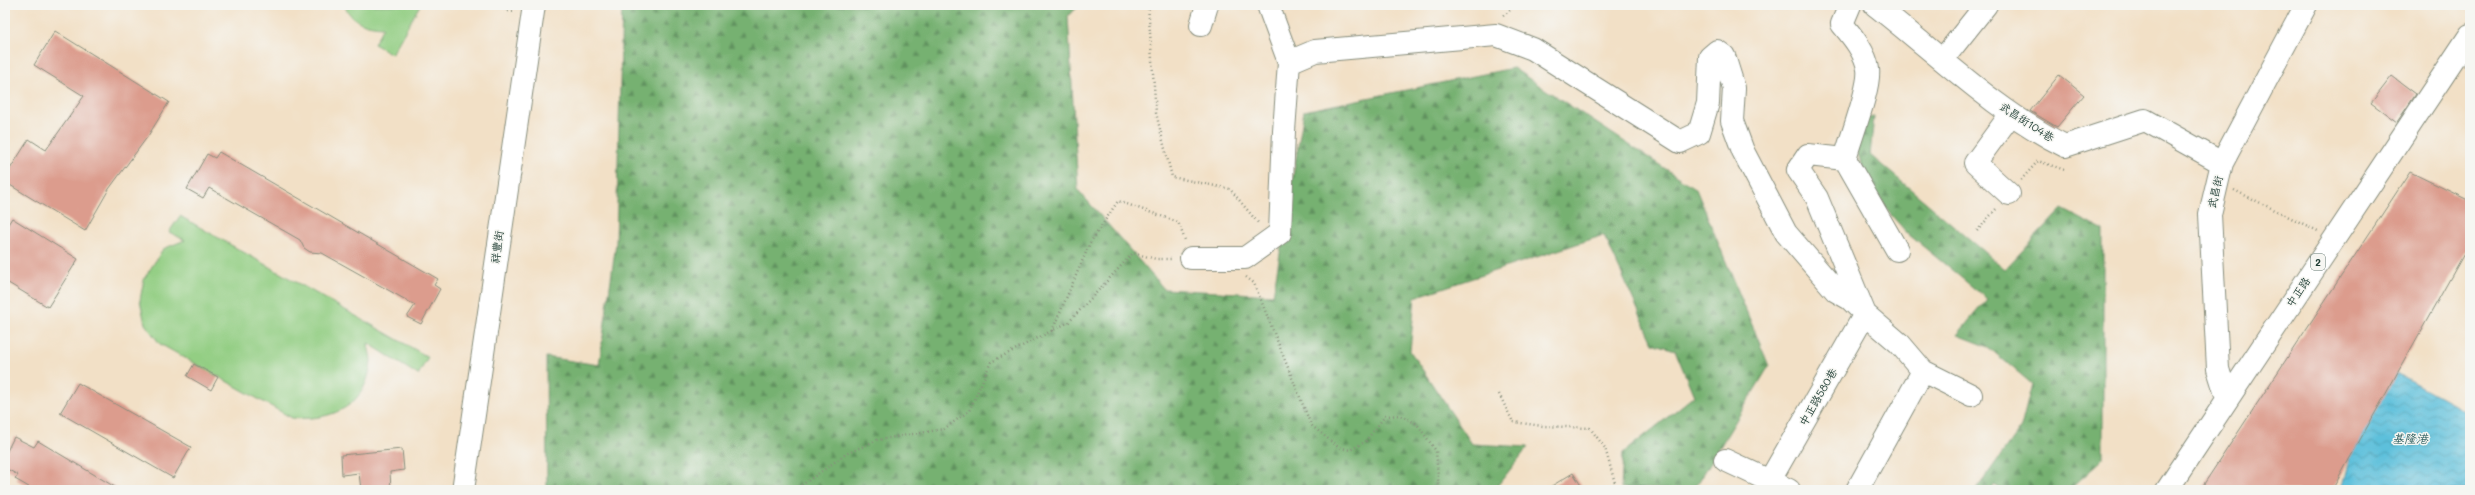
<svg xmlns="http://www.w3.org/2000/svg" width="2475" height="495" viewBox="0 0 2475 495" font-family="Mali,'LXGW WenKai TC',sans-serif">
<defs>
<pattern id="forest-firs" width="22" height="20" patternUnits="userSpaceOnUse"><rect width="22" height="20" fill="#76b171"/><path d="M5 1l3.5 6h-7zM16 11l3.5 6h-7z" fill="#60915e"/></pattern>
<pattern id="water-waves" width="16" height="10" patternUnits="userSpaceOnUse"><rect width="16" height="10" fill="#5dc0db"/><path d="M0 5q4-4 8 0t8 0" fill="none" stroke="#4c9db2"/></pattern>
</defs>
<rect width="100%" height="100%" fill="#f6f6f2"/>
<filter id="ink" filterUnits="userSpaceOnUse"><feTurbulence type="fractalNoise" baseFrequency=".025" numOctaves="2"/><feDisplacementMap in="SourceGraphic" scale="8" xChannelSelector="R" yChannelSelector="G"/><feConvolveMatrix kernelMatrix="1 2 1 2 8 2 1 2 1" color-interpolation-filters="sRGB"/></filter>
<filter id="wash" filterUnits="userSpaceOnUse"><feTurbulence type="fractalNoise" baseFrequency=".012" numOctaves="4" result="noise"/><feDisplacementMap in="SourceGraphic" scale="16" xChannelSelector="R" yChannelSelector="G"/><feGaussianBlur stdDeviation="0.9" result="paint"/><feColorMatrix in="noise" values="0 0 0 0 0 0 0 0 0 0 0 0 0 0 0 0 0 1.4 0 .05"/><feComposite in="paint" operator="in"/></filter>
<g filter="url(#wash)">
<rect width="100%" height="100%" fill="#f2e0c6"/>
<path fill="url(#forest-firs)" stroke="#4a7752" d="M622,5h458l-12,11 10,174 86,99 109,6 31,-184 209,-43 183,121 73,177 -74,122 3,2 -77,-2 2,-35 71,-57 -19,-46 -22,-7 -49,-108 -189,62 -5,54 62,93 56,3 -34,43h-947l-1,-133 53,8 17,-122z
M1874,117l-4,38 135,114 57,-60 41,21v229l-34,31h-66l-9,-5 -2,5h-16l45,-63 11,-43 -44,-37 -31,-12 30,-36 -79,-65 -31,-35 -20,-47 -1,-32z"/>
<path fill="#93ce83" stroke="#59865c" d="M344,5h76l-28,49 -18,-10 9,-17c-18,-1 -31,-5 -39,-22z
M180,216l248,141 -10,18 -50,-32c0,6 3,12 3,18 -4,45 -38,60 -79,57l-132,-74 -15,-20 -5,-24 4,-21 19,-30 22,-9 -16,-8z"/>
<path fill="url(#water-waves)" stroke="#3e7e88" d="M2397,373l73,40v77h-129l18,-68z"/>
<g id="blocks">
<path fill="#dc9c8d" d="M55,31l114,71 -21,34 -39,53 -24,42 -80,-49v-5l24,-38 17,11 38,-54 -50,-31z
M2059,75l25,20 -27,32 -27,-16z
M2392,76l24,18 -19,28 -26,-19z
M219,152l219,127 -4,6 6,4 -19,35 -14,-7 8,-12 -93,-52 -12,-1 -6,-4 -4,-8 -91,-52 -6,10 -16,-9 20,-35 8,4z
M2410,172l60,29v42l-138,247h-132z
M12,218l66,41 -30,48 -43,-26v-52z
M194,364l24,13 -7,13 -24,-14z
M78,383l113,64 -18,31 -113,-65z
M14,437l20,10 4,-6 82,49h-86l-19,-11 3,-4 -13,-7v-13z
M402,449l2,21 -14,2 1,18h-30l-2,-17 -17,2 -1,-20z
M1573,473l11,17h-39z"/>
</g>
</g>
<g filter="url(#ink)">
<use href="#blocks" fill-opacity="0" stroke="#888e7d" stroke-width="1"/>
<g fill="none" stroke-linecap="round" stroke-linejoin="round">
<g stroke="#888e7d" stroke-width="24">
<path id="minor" d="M1268,5l21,57 26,-11 181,-16 37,14 147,93 19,-9 9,-30 2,-46 7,-6 7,5 10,32 -2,33 11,30 43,82 50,58 14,8 15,15 -95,166
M1850,5l-8,19c10,12 24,29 26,45 3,18 -18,70 -23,90l-37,-4 -10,15 19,28 48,116 35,30 23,27 48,24
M1875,5c62,48 120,106 190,141l80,-26 77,43
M1201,25l6,-20
M1943,59l43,-54
M1845,159l52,91
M2009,194l-34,-31 36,-49
M1191,258h54l35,-25 4,-102 5,-69
M2227,398l-9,-29 -8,-155 12,-51 84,-158
M1725,460l64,30
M463,490l71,-485
M1857,490l66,-119"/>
</g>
<g stroke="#888e7d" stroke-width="24">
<path id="major" d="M2167,490l303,-455"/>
</g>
<path stroke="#888e7d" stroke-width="2.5" stroke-dasharray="1 3" stroke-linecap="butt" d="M505,5l1,6h9
M1148,5l8,108 16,64 58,12 29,35
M1503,16l13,-11
M2021,180l17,-19 27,9
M2234,190l84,41
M1977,231l20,-23
M1246,277l8,6 57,142 27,22 12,3 15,-8 20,-26 15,-1 17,9 19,27 3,39
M1052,331l38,-88 28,-42 60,21 7,18
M1499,394l14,28 30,4 47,2 15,20 12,42
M795,490l51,-36 31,-14 67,-11 25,-18 22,-49 78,-40 64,-69 23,6h16"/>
<use href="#minor" stroke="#fff" stroke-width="22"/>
<use href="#major" stroke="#fff" stroke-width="22"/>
</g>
</g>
<g text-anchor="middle" stroke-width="3" stroke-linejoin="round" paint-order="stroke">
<rect fill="#f6f6f2" stroke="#60746d" stroke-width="1" x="2311" y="254" width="14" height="16" rx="3"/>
<g font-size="10" font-weight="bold" fill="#1f3d34">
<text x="2318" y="266">2</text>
</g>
<g font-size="11" fill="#1f3d34" stroke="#f6f6f2">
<text transform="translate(2027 122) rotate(33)" y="4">武昌街104巷</text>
<text transform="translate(2215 192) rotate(-77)" y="4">武昌街</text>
<text transform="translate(497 247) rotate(-82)" y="4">祥豐街</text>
<text transform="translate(2298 292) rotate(-56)" y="4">中正路</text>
<text transform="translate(1818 397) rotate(-60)" y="4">中正路580巷</text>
</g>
<g font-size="12" font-style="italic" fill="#2e5e5e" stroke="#f6f6f2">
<text x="2410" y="443">基隆港</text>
</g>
</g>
<rect width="2475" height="495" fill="none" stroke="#f6f6f2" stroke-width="20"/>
</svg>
